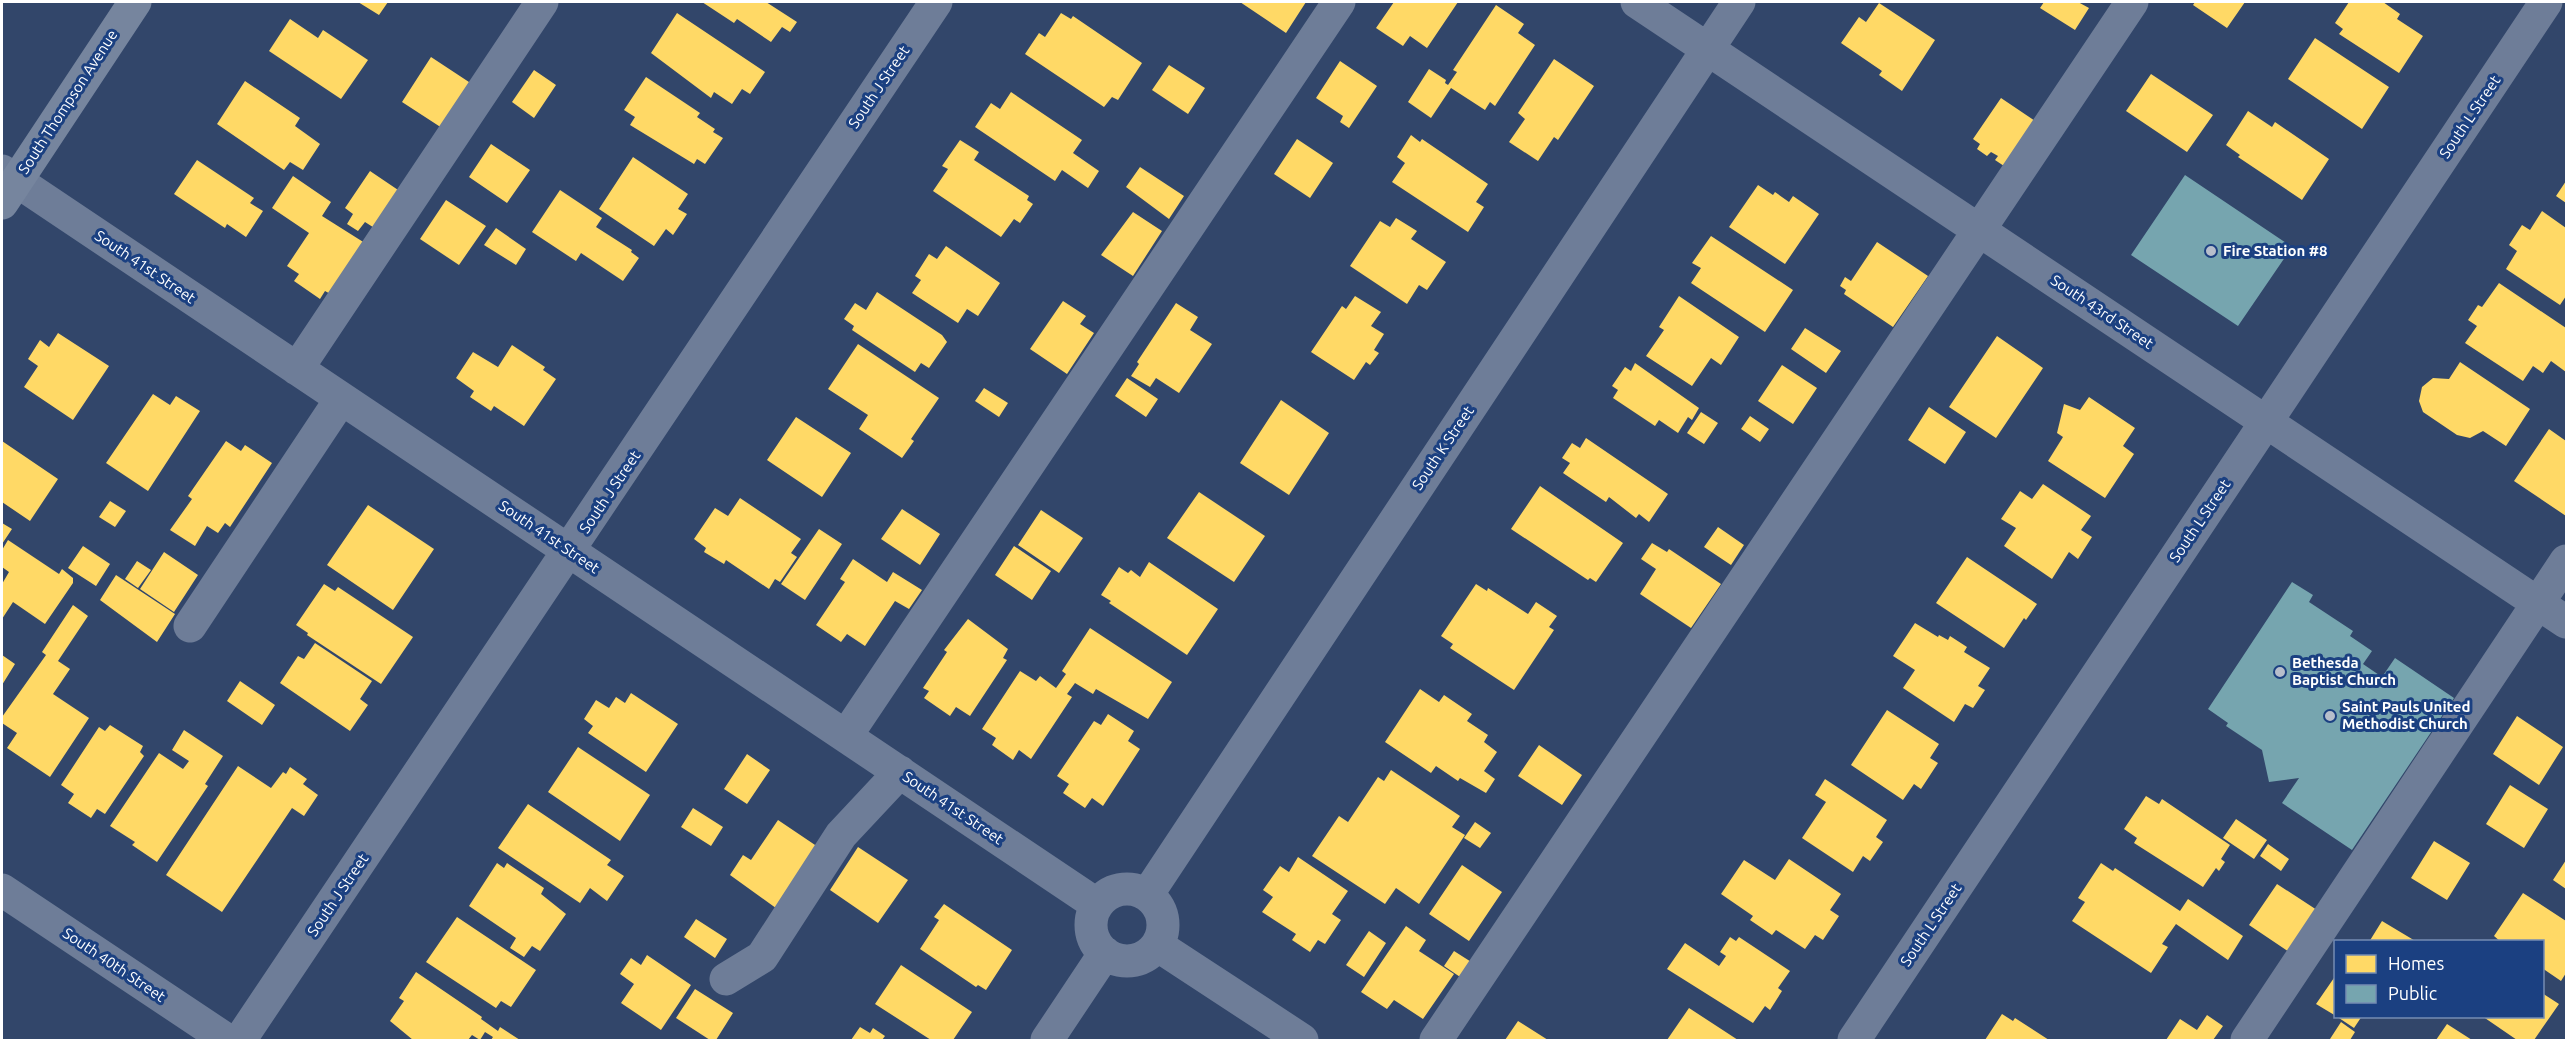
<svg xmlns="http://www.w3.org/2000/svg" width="2568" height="1042" viewBox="0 0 2568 1042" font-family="Ubuntu,sans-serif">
<rect width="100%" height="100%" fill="#32466a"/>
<path fill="#ffd966" d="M358,2h30l-9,13z
M702,2h64l31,20 -7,10 -8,-5 -11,15 -34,-23 -3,4z
M1240,2h66l-20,31z
M1394,2h64l-31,46 -17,-12 -7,10 -27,-18z
M2044,2h34l11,6 -14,22 -35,-22z
M2195,2h50l-18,26 -34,-23z
M2349,2h34l17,12 -3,5 26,17 -24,37 -60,-39 4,-5 -8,-6z
M1879,3l56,37 -33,51 -23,-16 3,-4 -41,-28 18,-26 7,5z
M1496,5l28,19 -6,9 17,12 -40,61 -5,-4 -5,8 -34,-22 -20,30 -23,-16 21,-33 17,11 -1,3 3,2 9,-13 -4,-2z
M677,13l88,59 -15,22 -8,-5 -10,15 -18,-12 -3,6 -60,-45z
M1061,13l10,6 2,-3 69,47 -24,37 -6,-3 -8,10 -79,-53 14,-21 6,4z
M290,19l28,19 5,-8 45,30 -27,39 -72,-48z
M2315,38l74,49 -27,42 -74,-50z
M431,57l41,27 -30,44 -40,-26z
M1554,59l40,27 -36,54 -4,-3 -16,24 -29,-19 16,-23 -7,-6z
M1340,61l37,25 -28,42 -9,-6 3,-6 -27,-18z
M1169,65l36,23 -17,26 -36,-24z
M534,70l22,15 -22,33 -22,-16z
M2151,74l62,41 -26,37 -61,-41z
M646,77l54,36 -3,4 18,12 -2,3 10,6 -18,26 -8,-5 -3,5 -64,-39 5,-8 -11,-7z
M245,81l55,37 -5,8 25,18 -17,26 -13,-8 -6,8 -67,-46z
M1011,92l71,48 -9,13 26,18 -11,17 -26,-18 -7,11 -80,-54 16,-24 9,6z
M2001,98l40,27 -34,43 -12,-8 3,-4 -7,-4 -4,4 -10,-7 3,-5 -7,-5z
M2248,111l24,16 3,-5 54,37 -27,41 -64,-43 2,-2 -14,-10z
M1411,135l9,7 2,-3 66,45 -12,18 8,5 -16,25 -76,-50 13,-19 -8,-6z
M1297,139l36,24 -23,35 -36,-24z
M960,140l19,12 -5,8 55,36 -2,4 6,4 -13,19 -6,-4 -13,18 -68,-46 15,-22 -6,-3z
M491,144l39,26 -23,33 -38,-26z
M633,157l55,37 -10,15 9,5 -14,21 -7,-6 -12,17 -55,-37z
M197,160l57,38 -4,5 13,8 -17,26 -19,-13 -2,4 -51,-34z
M1140,167l44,29 -15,23 -43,-32z
M370,171l34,23 -25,37 -14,-9 -7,9 -11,-7 6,-10 -8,-6z
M293,176l38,26 -9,14 46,29 -34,51 -9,-5 -5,8 -26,-18 5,-7 -12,-8 22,-33 -37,-25z
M2566,181v22l-10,-7z
M1758,185l15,10 2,-3 14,10 4,-6 26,18 -34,50 -56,-37z
M560,190l42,28 -6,9 36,23 -1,2 8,6 -16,23 -42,-28 -5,8 -44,-29z
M446,200l40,26 -27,39 -39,-26z
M2542,211l24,17v68l-6,9 -54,-36 11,-18 -8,-6 13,-20 8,5z
M1133,212l29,19 -29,45 -32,-21z
M1396,218l21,13 -6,8 35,23 -19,28 -8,-5 -12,19 -57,-38 30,-45 10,6z
M496,228l30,21 -10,16 -32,-20z
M1711,236l82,54 -28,42 -74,-49 10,-15 -9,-5z
M1877,242l51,34 -35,51 -49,-33 2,-4 -6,-4 5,-9 6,4z
M946,246l54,37 -22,33 -11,-7 -9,14 -46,-30 9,-13 -6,-4 14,-22 8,5z
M2499,283l67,45v44l-15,-11 -8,12 -10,-7 -10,15 -58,-38 12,-17 -9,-6 10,-15 4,2z
M877,292l65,43 5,7 -18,26 -8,-5 -6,9 -63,-42 2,-4 -10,-7 11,-16 11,7z
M1355,296l26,16 -10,14 13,8 -10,16 5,3 -9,12 -4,-3 -12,18 -43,-28 31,-46 4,3z
M1679,296l60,41 -18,28 -10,-7 -19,28 -46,-30 18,-26 -5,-3z
M1063,301l23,15 -6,8 14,9 -27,41 -37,-25z
M1176,303l22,14 -8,13 22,14 -33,49 -23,-15 -6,9 -19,-11 8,-12 -2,-2z
M1805,328l36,23 -15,22 -35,-24z
M58,333l51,33 -36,54 -49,-33 14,-21 -10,-7 12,-19 9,7z
M1997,336l46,32 -47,70 -47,-31z
M858,344l81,54 -28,41 3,2 -12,17 -43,-29 9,-14 -40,-26z
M512,345l33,22 -2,3 13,9 -32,47 -30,-20 -3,5 -21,-14 4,-6 -18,-13 17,-26 25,15z
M2460,362l70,47 -24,37 -23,-15 -13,7 -13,-3 -34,-23 -4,-11 3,-14 11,-9 16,1z
M1635,363l64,45 -7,12 -4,-3 -10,16 -19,-13 -4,6 -42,-28 5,-8 -6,-4 13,-19 6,4z
M1782,365l35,23 -24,36 -35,-23z
M1127,378l31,21 -12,18 -31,-21z
M984,388l24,15 -9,14 -24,-16z
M153,394l17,11 6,-9 24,15 -52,80 -42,-28z
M2089,397l46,31 -12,18 11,8 -29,44 -57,-37 15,-24 -6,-4 7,-29 16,6z
M1281,400l48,33 -40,62 -49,-32z
M1929,407l37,25 -21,32 -37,-24z
M1701,412l17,11 -14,21 -17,-11z
M1750,416l19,13 -9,13 -19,-13z
M796,417l55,36 -29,44 -55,-37z
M2549,429l17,12v75l-52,-35z
M1586,438l82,56 -19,28 -10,-8 -3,4 -27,-21 -3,5 -43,-29 7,-10 -8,-5 10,-15 8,5z
M2,441l56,38 -28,42 -28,-19z
M226,441l15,10 4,-6 27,18 -42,64 -5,-4 -7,10 -11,-7 -12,20 -25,-16 22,-31 -4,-3z
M2043,484l48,32 -10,14 11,7 -14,22 -9,-7 -17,27 -48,-33 12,-18 -15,-9 19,-28 12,8z
M1540,486l83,57 -27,39 -6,-4 -2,2 -77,-51z
M1199,492l66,44 -31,46 -67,-44z
M740,498l61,41 -10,14 6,4 -17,25 -5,-3 -6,10 -43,-29 -2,4 -20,-12 2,-4 -12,-9 21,-31 13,8z
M110,501l16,10 -11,16 -16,-10z
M368,505l66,44 -41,61 -66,-45z
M902,509l38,25 -20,31 -39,-26z
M1041,510l42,28 -24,35 -41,-28z
M2,523l10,6 -10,15z
M1718,527l26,18 -13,20 -27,-18z
M819,529l23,15 -37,56 -24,-16z
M8,540l51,34 3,-5 11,9v5l-28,41 -32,-22 -11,17v-35l7,-12 -7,-5v-17z
M1652,543l15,9 2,-3 52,35 -30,44 -51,-34 16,-25 -15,-10z
M83,546l27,18 -14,22 -28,-18z
M1014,546l37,25 -19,29 -37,-25z
M164,552l34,23 -24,37 -34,-23z
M1967,557l70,47 -11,16 -2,-2 -20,30 -68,-45z
M853,559l34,23 6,-10 29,18 -13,19 -14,-8 -30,45 -18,-12 -6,8 -25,-17 29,-43 -5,-3z
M137,561l14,9 -13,18 -13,-9z
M1149,562l69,47 -31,46 -78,-52 2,-2 -10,-6 18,-28 9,6 3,-3 9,7z
M116,575l59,39 -18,28 -57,-42z
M324,584l11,7 3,-4 75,50 -32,47 -74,-49 1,-2 -12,-8z
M1476,584l11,7 1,-3 40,26 8,-12 21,14 -8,11 5,3 -40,60 -64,-42 3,-4 -12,-8z
M73,605l15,11 -30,45 12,8 -17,25 36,24 -39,59 -43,-29 10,-15 -15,-10v-6l44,-62 -4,-3z
M968,619l40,30 -5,9 4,2 -37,56 -14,-9 -6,9 -26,-18 5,-7 -6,-3 24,-36 -3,-2z
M1915,623l23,14 1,-2 9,5 2,-4 17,11 -3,5 26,16 -12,18 7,4 -12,18 -8,-4 -11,18 -51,-34 12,-18 -22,-14z
M1090,628l82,54 -24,37 -52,-30 -3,5 -18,-11 -8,11 5,3 -41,62 -12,-9 -6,10 -21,-15 4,-7 -14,-9 38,-58 16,10 4,-5 16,12 10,-14 -4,-3z
M315,643l57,38 -12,18 8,6 -18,26 -70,-48 18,-27 6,3z
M2,655l13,9 -13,21z
M240,681l35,24 -13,20 -35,-24z
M1420,689l19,13 5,-7 28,19 -5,7 21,14 -4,7 13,10 -13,19 11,8 -9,14 -26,-15 -2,3 -22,-15 -5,7 -46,-31z
M631,693l47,31 -32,48 -58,-39 5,-7 -9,-7 12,-19 13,8 7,-11 9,6z
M1887,710l52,34 -9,14 8,5 -17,26 -7,-5 -11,16 -52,-35z
M1108,714l26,17 -6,10 12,8 -37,57 -11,-8 -7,10 -22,-15 6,-9 -12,-8 37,-55 7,4z
M2517,716l46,31 -24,38 -46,-31z
M110,725l33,21 -3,6 4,4 -39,58 -8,-5 -6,9 -23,-15 6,-9 -13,-9 38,-58 6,4z
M184,730l39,26 -18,28 3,2 -51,76 -25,-17 3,-3 -25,-16 49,-73 24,16 6,-8 -17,-11z
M1539,745l43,30 -20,30 -44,-29z
M578,747l72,48 -30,46 -72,-49z
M747,754l23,16 -23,34 -23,-15z
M238,766l33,22 12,-16 3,2 4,-7 17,12 -4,5 15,11 -14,21 -12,-8 -70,104 -56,-37z
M1391,770l69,46 -8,11 13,8 -46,69 -23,-16 -11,16 -73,-48 27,-40 9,6 30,-45 6,4z
M1825,779l62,41 -11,17 7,5 -13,19 -7,-5 -10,16 -51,-34 24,-36 -11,-7z
M2510,785l38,24 -24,39 -38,-24z
M2146,796l13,8 3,-5 68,46 -9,14 4,3 -6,9 -3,-3 -13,19 -69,-44 3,-5 -13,-9z
M528,804l83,56 -4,5 17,11 -17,25 -17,-13 -10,15 -82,-55z
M693,808l30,19 -12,19 -30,-19z
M2236,819l31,21 -13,19 -31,-21z
M778,820l43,29 -41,62 -50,-36 13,-20 8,5z
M1475,822l16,11 -11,15 -16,-10z
M2434,841l36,22 -23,37 -36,-22z
M2268,844l21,15 -8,12 -21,-15z
M858,847l50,33 -30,43 -48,-33z
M1298,857l50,34 -16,23 9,6 -16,24 -7,-4 -8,12 -18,-12 4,-6 -34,-22 11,-15 -10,-7 17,-24 9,6z
M1789,859l52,35 -11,16 9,6 -16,24 -8,-5 -10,14 -29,-19 -4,5 -22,-15 3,-4 -32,-22 23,-34 31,20z
M2566,860v29l-13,-9z
M497,863l7,5 3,-5 37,25 -3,6 25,20 -26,37 -8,-5 -8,11 -14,-9 6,-10 -47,-32z
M2101,863l12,8 2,-3 65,43 8,-12 55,37 -15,24 -52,-36 -14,20 6,3 -17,26 -79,-52 13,-19 -7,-4z
M1462,865l40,27 -33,49 -40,-27z
M2277,884l43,28 -28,42 -43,-29z
M2523,893l43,28v52l-5,8 -19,-13v-26h-41l-7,-6z
M944,904l68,46 -26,40 -8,-5 -2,2 -56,-38 19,-29 -5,-3z
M457,917l79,53 -25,37 -10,-6 -5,7 -70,-46z
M696,919l31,20 -12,19 -31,-21z
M2382,921l35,21h-48z
M1406,926l20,14 -7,11 35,23 -31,45 -29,-19 -7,9 -26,-17z
M1369,931l17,12 -22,34 -18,-12z
M1730,937l6,4 3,-4 51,34 -12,17 4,3 -12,19 -5,-4 -12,17 -86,-54 18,-26 34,23 7,-10 -6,-4z
M1454,951l22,14 -10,16 -22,-15z
M647,955l44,30 -30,45 -40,-27 13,-19 -14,-10 11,-16 10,7z
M901,965l71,47 -19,28h-22l-56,-36z
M416,972l66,45 -1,2 17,12 2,-4 20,13h-29l2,-3 -8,-5 -5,8 -8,-5 -4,5h-55l-23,-19 14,-20 -5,-3z
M2336,975v41l-20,-12z
M695,989l38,24 -17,27h-6l-34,-22z
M2542,993l17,11 -25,36h-17l-35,-24h60z
M1689,1008l49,32h-71z
M2002,1014l11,7 2,-3 34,22h-64z
M2207,1015l16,11 -10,14h-47l14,-21 17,11z
M2336,1016h26l-8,12z
M1518,1021l30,19h-43z
M2341,1022l14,10 -5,8h-18l-2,-1z
M2447,1024l25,16h-36z
M860,1027l10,6 3,-5 12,8 -3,4h-31z"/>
<path fill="#76a5af" d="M2185,175l107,72 -54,79 -107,-71z
M2292,582l21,13 -4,7 44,29 -3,5 22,15 -9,13 19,13 13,-19 59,40 -102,152 -70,-47 17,-25 -30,4 -7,-32 -36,-24 2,-3 -20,-14z"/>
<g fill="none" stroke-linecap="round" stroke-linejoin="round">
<path stroke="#6e7d98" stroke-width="33" d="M1637,2l929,620
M2,171l1094,733
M297,369l245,-367
M190,626l151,-227
M846,736l493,-734
M1091 925a36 36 0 1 1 72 0a36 36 0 1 1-72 0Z
M2,890l225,150
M1147,895l592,-893
M1157,945l145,95
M726,979l36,-22 79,-122 59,-63
M240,1040l696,-1038
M1047,1040l58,-87
M1436,1040l696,-1038
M1854,1040l692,-1038
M2247,1040l319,-479"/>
<path stroke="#76859e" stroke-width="33" d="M2,203l133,-201"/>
</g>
<g fill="#b7becb" stroke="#1b4081" stroke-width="2">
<circle cx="2211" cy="251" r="6"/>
<circle cx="2280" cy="672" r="6"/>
<circle cx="2330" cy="716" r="6"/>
</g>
<g text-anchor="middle" stroke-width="6" stroke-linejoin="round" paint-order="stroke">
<g font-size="15" fill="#fff" stroke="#1b4081">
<text transform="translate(879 87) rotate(-56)" y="5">South J Street</text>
<text transform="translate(68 102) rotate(-57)" y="5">South Thompson Avenue</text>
<text transform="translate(2470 117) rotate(-56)" y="5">South L Street</text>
<text transform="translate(145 267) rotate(34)" y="5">South 41st Street</text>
<text transform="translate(2102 312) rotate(34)" y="5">South 43rd Street</text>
<text transform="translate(1443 448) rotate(-56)" y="5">South K Street</text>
<text transform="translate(610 492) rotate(-56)" y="5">South J Street</text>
<text transform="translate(2200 521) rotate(-56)" y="5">South L Street</text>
<text transform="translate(549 537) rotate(34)" y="5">South 41st Street</text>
<text transform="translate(953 808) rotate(34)" y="5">South 41st Street</text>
<text transform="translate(338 895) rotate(-56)" y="5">South J Street</text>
<text transform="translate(1931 925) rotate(-56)" y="5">South L Street</text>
<text transform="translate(114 965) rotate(34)" y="5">South 40th Street</text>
</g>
<g font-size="15" font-weight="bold" fill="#fff" stroke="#1b4081" text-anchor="start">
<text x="2223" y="256">Fire Station #8</text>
<text x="2292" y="668">Bethesda<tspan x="2292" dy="17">Baptist Church</tspan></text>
<text x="2342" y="712">Saint Pauls United<tspan x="2342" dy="17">Methodist Church</tspan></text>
</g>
</g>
<rect width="2568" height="1042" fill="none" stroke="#ffffff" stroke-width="6"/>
<rect x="2334" y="940" width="210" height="78" fill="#1b4081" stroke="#768cb3" stroke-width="1.5"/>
<rect x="2346" y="955" width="30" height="18" fill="#ffd966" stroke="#768cb3" stroke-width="1.5"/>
<text x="2388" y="970" font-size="18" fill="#ffffff">Homes</text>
<rect x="2346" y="985" width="30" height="18" fill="#76a5af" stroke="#768cb3" stroke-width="1.5"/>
<text x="2388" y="1000" font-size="18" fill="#ffffff">Public</text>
</svg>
